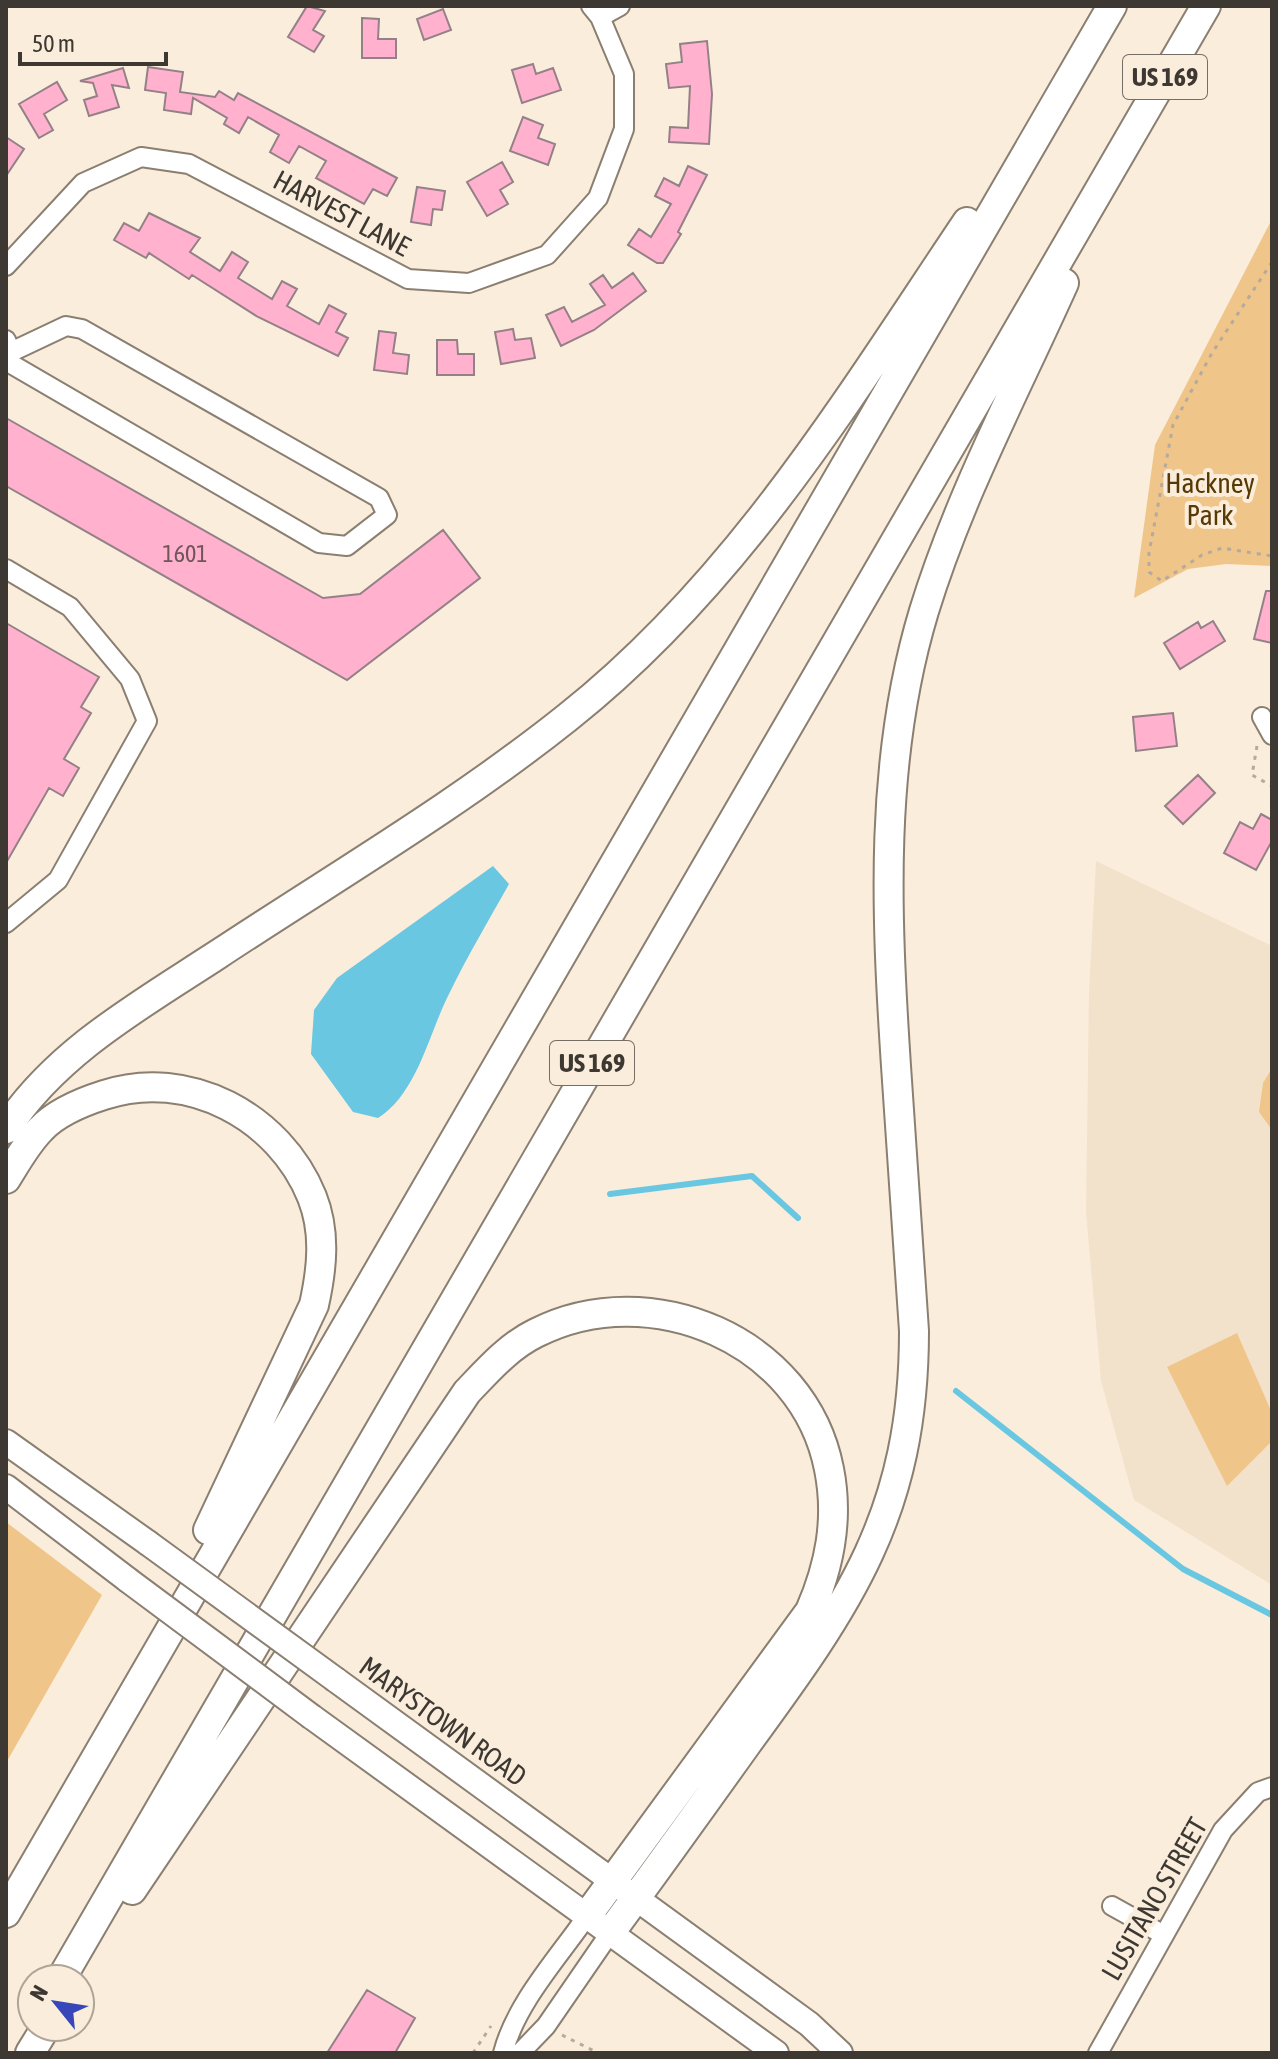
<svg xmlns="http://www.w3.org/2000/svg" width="1278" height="2059" viewBox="0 0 1278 2059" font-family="'Asap Condensed',sans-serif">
<rect width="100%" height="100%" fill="#faeddc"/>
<path fill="#f3e2cb" d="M1096,861l176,85v639l-138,-85 -33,-119 -15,-169 3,-221z"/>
<path fill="#f0c589" d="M1272,219v347l-46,-2 -38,5 -54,29 21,-153z
M1272,1068v62l-13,-18 4,-29z
M1237,1333l35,80v28l-45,45 -60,-119z
M6,1522l96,73 -96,168z"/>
<path fill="#69c7e2" d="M493,866l16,18c-20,36 -41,71 -59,108 -21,40 -32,101 -72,126l-25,-6 -42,-58 3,-44 23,-32z"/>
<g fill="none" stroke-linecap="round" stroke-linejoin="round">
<path stroke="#69c7e2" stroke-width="6" d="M610,1194l142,-18 46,42
M956,1391l227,178 89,46"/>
</g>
<path fill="#ffb1cd" stroke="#948087" stroke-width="2" d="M307,6l18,5 -12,19 11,6 -10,16 -26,-15z
M443,9l8,21 -27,10 -7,-21z
M362,18l17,1 -1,20h18v19h-34z
M707,41l5,53 -3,50 -40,-2 1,-15 18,1 2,-42 -21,2 -3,-24 16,-2 -2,-18z
M533,64l3,10 17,-6 8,22 -39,13 -10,-33z
M148,67l35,5 -3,20 35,5 4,-6 15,9 4,-7 159,85 -10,18 -14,-7 -9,15 -48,-26 10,-17 -27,-15 -10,17 -19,-11 9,-17 -31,-18 -9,16 -15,-9 3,-6 -34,-20 -2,16 -27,-4 2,-17 -21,-3z
M123,68l6,20 -17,-3 7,22 -30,9 -5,-16 13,-4 -4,-13 -13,-2z
M57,82l10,18 -23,14 9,16 -14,8 -20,-34z
M523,117l20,8 -5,13 17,6 -7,21 -38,-14z
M6,137l18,12 -18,27z
M502,162l11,20 -13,8 8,14 -21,12 -20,-34z
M688,166l19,9 -29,57 3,2 -18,29h-6l-29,-18 11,-16 12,8 20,-33 -16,-8 9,-18 15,8z
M417,187l28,4 -3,19 -9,-1 -2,16 -20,-3z
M149,213l51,25 -10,14 30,19 12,-19 16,10 -10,16 34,21 10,-18 15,8 -10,17 32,18 10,-19 17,9 -10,18 12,6 -10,18 -80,-39 -66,-42 -3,4 -40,-26 -3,5 -32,-18 10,-17 15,8z
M633,273l13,18 -52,39 -33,16 -15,-31 18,-8 8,15 33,-17 -15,-21 13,-9 9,13z
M513,329l2,11 16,-2 4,20 -34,6 -6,-32z
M379,331l17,2 -3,20 16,2 -2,19 -33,-4z
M437,340h20l1,14h16v21h-37z
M6,418l317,180 37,-4 83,-64 37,48 -133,102 -341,-194z
M1266,591h6v52l-18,-4z
M1213,621l12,20 -45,28 -16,-26 34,-21 3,6z
M6,623l93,54 -18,30 10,6 -27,46 15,9 -16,28 -14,-8 -43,75z
M1173,713l4,33 -41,5 -3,-34z
M1198,775l17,18 -32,31 -18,-18z
M1261,814l11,6v21l-16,29 -32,-17 16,-31 13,7z
M367,1990l48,28 -20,35h-68z"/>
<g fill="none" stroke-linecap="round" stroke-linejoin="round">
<g stroke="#8a7f70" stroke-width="22">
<path id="minor" d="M600,17l20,-11
M6,266l77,-83 58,-26 48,7 219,115 61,4 78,-28 51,-57 26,-69v-55l-24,-57 -9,-11
M6,340l5,12 55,-26 16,3 297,169 8,17 -40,31 -28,-3 -313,-182
M6,569l64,38 60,72 17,42 -89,159 -52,43
M1262,717l10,18
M1112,1906l52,29
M503,2053c13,-50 55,-95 84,-137
M520,2053l26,-27 64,-93
M1098,2053l125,-223 35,-38 14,-5"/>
</g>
<g stroke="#8a7f70" stroke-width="28">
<path id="major" d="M6,1442l142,101
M6,1487l122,93
M336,1680l473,344 31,29
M312,1717l464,336"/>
</g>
<g stroke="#8a7f70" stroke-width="32">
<path id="highway" d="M6,1129c50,-77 136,-125 211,-174 118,-78 241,-150 351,-238 169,-134 280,-318 399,-495
M6,1179c10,-16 21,-36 35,-50 16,-17 41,-27 63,-34 84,-28 176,22 208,102 14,35 10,72 2,108l-106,225
M132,1890l335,-498c21,-22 42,-46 69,-59 114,-58 268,7 293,136 10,50 1,96 -19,142l-223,305
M6,1913l1106,-1907
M610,1933c46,-62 91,-125 136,-188 103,-141 168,-231 168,-414 -6,-88 -12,-176 -18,-265 -10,-153 -17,-306 28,-455 35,-114 91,-219 140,-328
M61,1979l1145,-1973
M30,2053l16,-26"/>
</g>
<path stroke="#b4aa9d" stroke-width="3" stroke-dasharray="4 6" stroke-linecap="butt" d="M1272,262l-60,91 -39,72 -24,128v19l13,9 40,-26 20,-7 50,8
M1257,746l-5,29 20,11
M562,2035l36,18
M473,2053l18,-27"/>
<use href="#minor" stroke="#fff" stroke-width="18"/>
<use href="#major" stroke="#fff" stroke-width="24"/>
<use href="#highway" stroke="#fff" stroke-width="28"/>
<g stroke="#8a7f70" stroke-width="28" stroke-linecap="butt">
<path id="major-bridge" d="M148,1543l188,137
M128,1580l184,137"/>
</g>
<use href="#major-bridge" stroke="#fff" stroke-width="24"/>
</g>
<g text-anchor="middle" stroke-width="8" stroke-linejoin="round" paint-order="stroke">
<g font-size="24" fill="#6e5659">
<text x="185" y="562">1601</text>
</g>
<g fill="#faeddc" stroke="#766e65" stroke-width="2">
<rect x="1123" y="55" width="84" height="44" rx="6"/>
<rect x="550" y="1041" width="84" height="44" rx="6"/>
</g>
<g font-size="26" font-weight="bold" fill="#3d3832">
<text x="1165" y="86">US 169</text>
<text x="592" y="1072">US 169</text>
</g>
<g font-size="28" fill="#3d3832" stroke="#faeddc">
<text transform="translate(342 213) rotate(28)" y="10">HARVEST LANE</text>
<text transform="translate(443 1721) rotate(36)" y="10">MARYSTOWN ROAD</text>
<text transform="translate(1154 1899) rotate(-60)" y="10">LUSITANO STREET</text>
</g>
<g font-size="28" fill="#573903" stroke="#faeddc">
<text x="1210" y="493">Hackney<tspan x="1210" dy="32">Park</tspan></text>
</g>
</g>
<rect width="1278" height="2059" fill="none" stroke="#3d3832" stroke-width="16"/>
<g transform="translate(56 2003) rotate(300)"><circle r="38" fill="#faeddc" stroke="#aea598" stroke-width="2"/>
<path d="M0-6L14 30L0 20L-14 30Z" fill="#3746b8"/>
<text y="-12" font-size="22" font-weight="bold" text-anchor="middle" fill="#3d3832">N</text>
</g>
<path d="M20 52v12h146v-12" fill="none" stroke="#3d3832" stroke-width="4"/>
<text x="32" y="52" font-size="24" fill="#3d3832" stroke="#faeddc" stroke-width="6" paint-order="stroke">50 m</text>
</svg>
